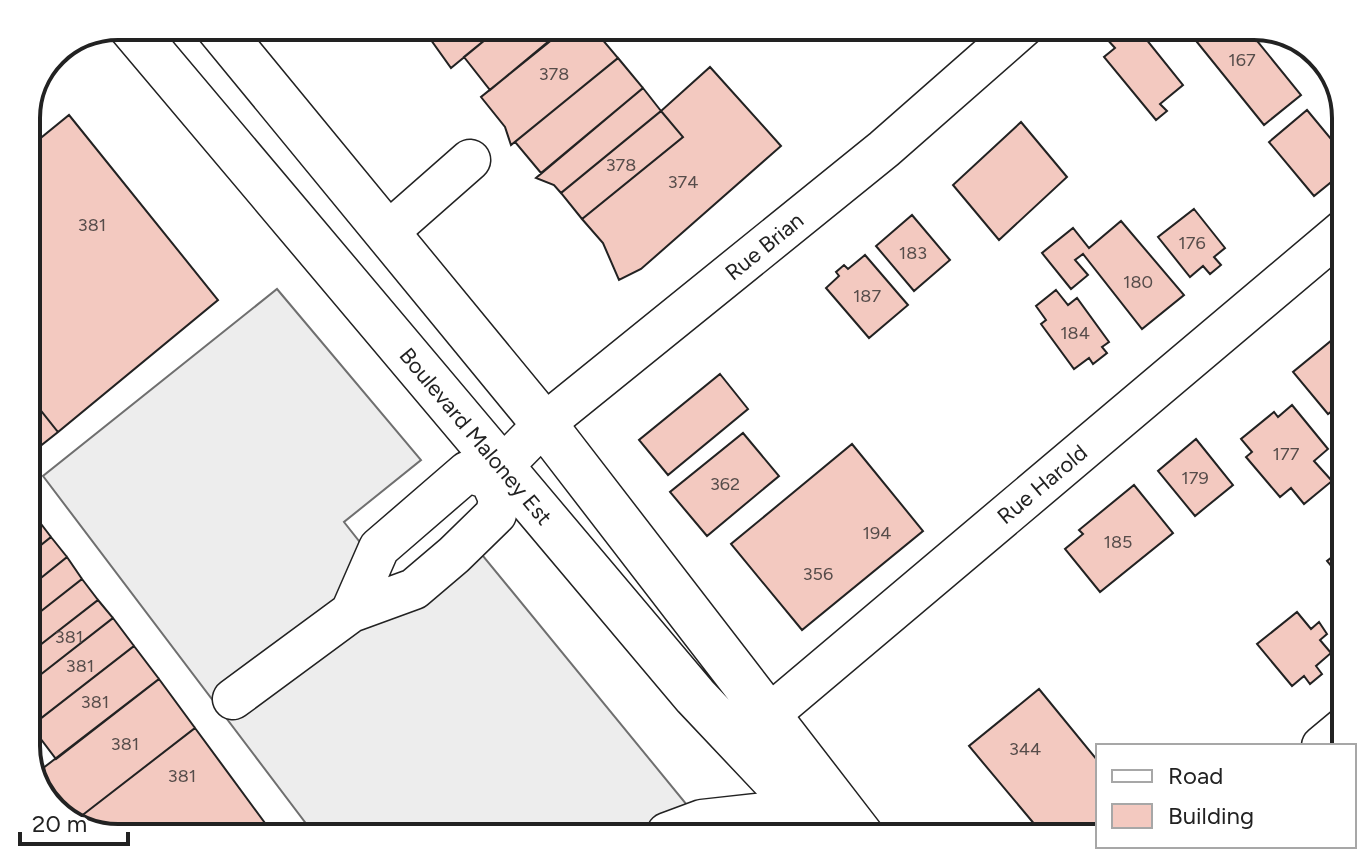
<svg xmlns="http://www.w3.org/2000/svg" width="1372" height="864" font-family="Figtree,sans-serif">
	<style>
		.parking { fill: #ededed; stroke: #6f6f6f; stroke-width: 2 }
		.building { fill: #f3c9c0; stroke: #222; stroke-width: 2 }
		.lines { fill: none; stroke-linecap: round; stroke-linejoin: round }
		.minor-casing { stroke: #222; stroke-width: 43 }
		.major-casing { stroke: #222; stroke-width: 47 }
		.minor { stroke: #fff; stroke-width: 40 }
		.major { stroke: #fff; stroke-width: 44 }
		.labels { text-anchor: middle; stroke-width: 6; stroke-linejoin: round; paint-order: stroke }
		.number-label { font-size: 18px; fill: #564c4a }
		.street-label { font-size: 22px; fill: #222; stroke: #fff }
		.rim { fill: none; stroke: #222; stroke-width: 4 }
	</style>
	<rect width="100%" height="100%" fill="#fff"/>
	<path class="parking" d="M 277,289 L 421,460 L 344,522 L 408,603 L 479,551 L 714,838 L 317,838 L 43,476 Z"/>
	<path class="building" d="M 421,26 L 502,26 L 451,68 Z
		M 502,26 L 567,26 L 490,90 L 464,57 Z
		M 569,26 L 591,26 L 618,58 L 511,145 L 505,127 L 481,97 Z
		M 1121,26 L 1128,26 L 1134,33 L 1138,29 L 1183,85 L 1160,104 L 1167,111 L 1156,120 L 1104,57 L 1115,48 L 1106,38 Z
		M 1184,26 L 1245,26 L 1301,95 L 1264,125 Z
		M 618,58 L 643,88 L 541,173 L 515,142 Z
		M 710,67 L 781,146 L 641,269 L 619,280 L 603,243 L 582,219 L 683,137 L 661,111 Z
		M 643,88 L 661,111 L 561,193 L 554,185 L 536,178 Z
		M 1307,110 L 1346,157 L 1346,170 L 1314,196 L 1269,142 Z
		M 661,111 L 683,137 L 582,219 L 561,193 Z
		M 69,115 L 218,300 L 58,432 L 30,397 L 26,400 L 26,150 Z
		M 1021,122 L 1067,177 L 999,240 L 953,185 Z
		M 1194,209 L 1225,248 L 1214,257 L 1221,265 L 1210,274 L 1203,266 L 1190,277 L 1158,237 Z
		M 912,215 L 950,260 L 914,291 L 876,246 Z
		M 1121,221 L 1184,295 L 1142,329 L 1083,254 L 1075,260 L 1088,275 L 1071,289 L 1042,253 L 1073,228 L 1089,248 Z
		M 865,255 L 908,305 L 869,338 L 826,288 L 839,276 L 836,272 L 844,265 L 848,269 Z
		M 1056,290 L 1068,305 L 1077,298 L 1109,342 L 1102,347 L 1107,353 L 1093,364 L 1089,358 L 1074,369 L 1041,324 L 1046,320 L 1036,306 Z
		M 1332,340 L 1346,356 L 1346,400 L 1328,414 L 1293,372 Z
		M 720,374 L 748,409 L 668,475 L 639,440 Z
		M 30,397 L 58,432 L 29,455 L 26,400 Z
		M 1292,405 L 1328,449 L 1314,461 L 1332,481 L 1304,504 L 1291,488 L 1280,497 L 1246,457 L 1252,452 L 1241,439 L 1274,412 L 1278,417 Z
		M 743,433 L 779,476 L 707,536 L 670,492 Z
		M 1196,439 L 1233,485 L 1195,516 L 1158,471 Z
		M 852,444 L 923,531 L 802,630 L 731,544 Z
		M 1134,485 L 1173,533 L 1100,592 L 1065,549 L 1083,534 L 1079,530 Z
		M 26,505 L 35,516 L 26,523 Z
		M 35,516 L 51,537 L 26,557 L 26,523 Z
		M 51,537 L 67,557 L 26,590 L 26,557 Z
		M 1346,546 L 1346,584 L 1327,561 Z
		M 67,557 L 82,579 L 26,623 L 26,590 Z
		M 82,579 L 98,600 L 26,656 L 26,623 Z
		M 98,600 L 113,618 L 26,686 L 26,656 Z
		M 1297,612 L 1311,629 L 1319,622 L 1327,634 L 1320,640 L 1331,653 L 1316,666 L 1322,674 L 1310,684 L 1304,676 L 1292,686 L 1257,644 Z
		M 113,618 L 134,646 L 31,726 L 26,720 L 26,686 Z
		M 134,646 L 159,679 L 56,759 L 31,726 Z
		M 159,679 L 195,728 L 71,824 L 67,823 L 38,772 Z
		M 1039,689 L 1098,761 L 1098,838 L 1046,838 L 969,746 Z
		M 195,728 L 276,838 L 118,838 L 71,824 Z"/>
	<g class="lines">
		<g class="minor-casing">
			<path id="minor" d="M 387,233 L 470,160
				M 490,479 L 544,424 L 884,149 L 1024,26
				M 233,699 L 351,612 L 414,589 L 454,555 L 496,514 L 499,499 L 490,479 L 467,472 L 379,548 L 351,612
				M 744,736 L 1346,228
				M 1322,746 L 1346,726
				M 667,833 L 702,820 L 802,809"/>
		</g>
		<g class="major-casing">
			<path id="major" d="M 130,26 L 695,696 L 829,838
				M 217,26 L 544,424 L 863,838"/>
		</g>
		<use href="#minor" class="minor"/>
		<use href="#major" class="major"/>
	</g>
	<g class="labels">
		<g class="number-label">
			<text x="1242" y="66">167</text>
			<text x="554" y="80">378</text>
			<text x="621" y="171">378</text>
			<text x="683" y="188">374</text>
			<text x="92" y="231">381</text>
			<text x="1192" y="249">176</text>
			<text x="913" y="259">183</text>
			<text x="1138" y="288">180</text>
			<text x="867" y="302">187</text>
			<text x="1075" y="339">184</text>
			<text x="1286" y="460">177</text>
			<text x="1195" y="484">179</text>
			<text x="725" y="490">362</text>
			<text x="877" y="539">194</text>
			<text x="1118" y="548">185</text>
			<text x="818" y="580">356</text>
			<text x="69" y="643">381</text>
			<text x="80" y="672">381</text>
			<text x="95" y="708">381</text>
			<text x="125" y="750">381</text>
			<text x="1025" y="755">344</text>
			<text x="182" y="782">381</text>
		</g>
		<g class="street-label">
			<text transform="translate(764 246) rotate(-39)" y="8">Rue Brian</text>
			<text transform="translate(476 436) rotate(50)" y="8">Boulevard Maloney Est</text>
			<text transform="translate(1042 484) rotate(-40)" y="8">Rue Harold</text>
		</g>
	</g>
	<path d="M0 0H1372V864H0ZM118 40H1254A78 78 0 0 1 1332 118V746A78 78 0 0 1 1254 824H118A78 78 0 0 1 40 746V118A78 78 0 0 1 118 40Z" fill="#fff" fill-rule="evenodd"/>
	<path class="rim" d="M118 40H1254A78 78 0 0 1 1332 118V746A78 78 0 0 1 1254 824H118A78 78 0 0 1 40 746V118A78 78 0 0 1 118 40Z"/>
	<rect x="1096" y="744" width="260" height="104" fill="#ffffff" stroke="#a7a7a7" stroke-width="2"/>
	<rect x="1112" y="770" width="40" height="12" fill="#ffffff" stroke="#a7a7a7" stroke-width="2"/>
	<text x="1168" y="784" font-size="24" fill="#222222">Road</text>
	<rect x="1112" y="804" width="40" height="24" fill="#f3c9c0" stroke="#a7a7a7" stroke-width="2"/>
	<text x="1168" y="824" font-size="24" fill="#222222">Building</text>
	<path d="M20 832v12h108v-12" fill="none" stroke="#222222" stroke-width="4"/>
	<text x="32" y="832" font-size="24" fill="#222222" stroke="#ffffff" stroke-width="6" paint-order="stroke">20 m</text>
</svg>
